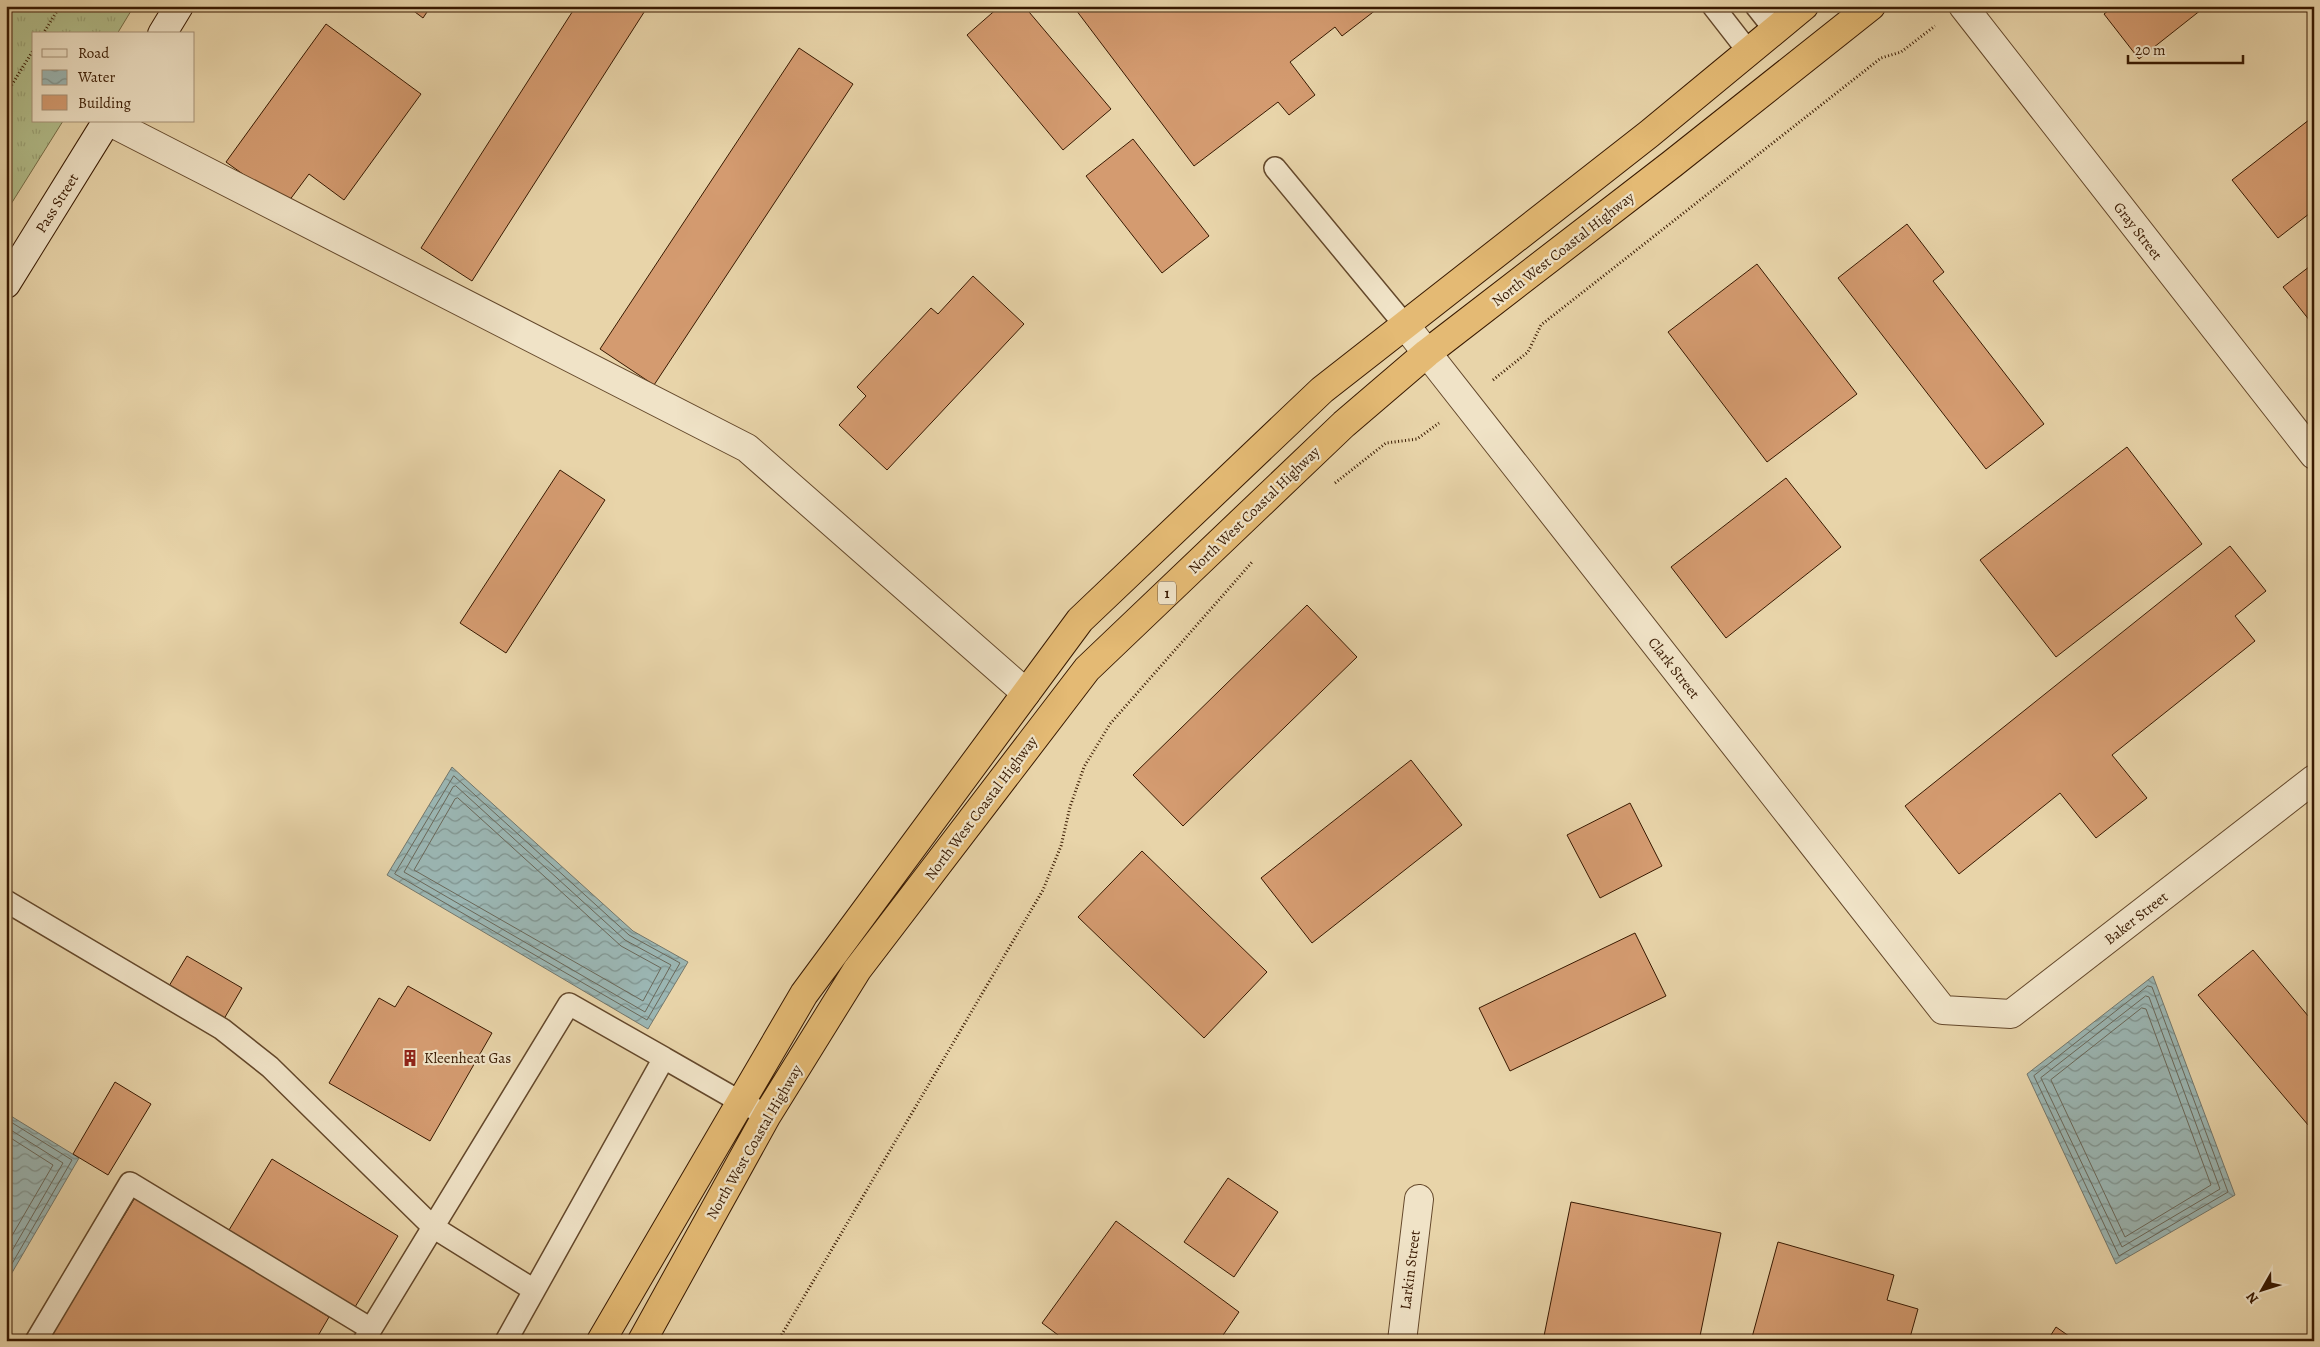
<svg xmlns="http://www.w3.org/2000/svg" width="2320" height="1347" font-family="Alegreya,serif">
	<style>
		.grass { fill: url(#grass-tufts); stroke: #756c46 }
		.water { fill: url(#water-waves); stroke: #73776c }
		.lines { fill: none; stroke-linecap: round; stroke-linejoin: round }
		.shore { stroke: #6a685a; stroke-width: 1 }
		.building { fill: #d49b70; stroke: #381901 }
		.lane-casing { stroke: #64482b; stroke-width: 24 }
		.street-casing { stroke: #64482b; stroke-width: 30 }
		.secondary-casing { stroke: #381901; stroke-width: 30 }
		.highway-casing { stroke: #381901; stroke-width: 30 }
		.path { stroke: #381901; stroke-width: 3; stroke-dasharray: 1 2.5; stroke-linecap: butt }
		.lane { stroke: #f0e3c7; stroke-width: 21 }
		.street { stroke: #f0e3c7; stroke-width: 28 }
		.secondary { stroke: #f0e3c7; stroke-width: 28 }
		.highway { stroke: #e4ba74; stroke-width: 28 }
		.labels { text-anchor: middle; stroke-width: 4.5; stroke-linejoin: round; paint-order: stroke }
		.shield { fill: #f0e3c7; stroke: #6f563c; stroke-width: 1 }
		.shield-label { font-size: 14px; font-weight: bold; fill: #381901 }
		.street-label { font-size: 15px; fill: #381901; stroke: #f0e3c7 }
		.poi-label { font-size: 15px; fill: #381901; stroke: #f0e3c7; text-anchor: start }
	</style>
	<defs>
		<pattern id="grass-tufts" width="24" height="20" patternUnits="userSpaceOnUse" patternTransform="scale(1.25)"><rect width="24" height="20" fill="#b2be8b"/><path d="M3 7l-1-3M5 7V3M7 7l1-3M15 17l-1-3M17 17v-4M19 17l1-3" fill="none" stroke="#9aa376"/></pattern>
		<pattern id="water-waves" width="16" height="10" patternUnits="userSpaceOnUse" patternTransform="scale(1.25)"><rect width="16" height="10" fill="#9bb6b3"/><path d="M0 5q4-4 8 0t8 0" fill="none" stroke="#7f938f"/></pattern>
	</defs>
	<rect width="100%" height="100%" fill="#e8d4a9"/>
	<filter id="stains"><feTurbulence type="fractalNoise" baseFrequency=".004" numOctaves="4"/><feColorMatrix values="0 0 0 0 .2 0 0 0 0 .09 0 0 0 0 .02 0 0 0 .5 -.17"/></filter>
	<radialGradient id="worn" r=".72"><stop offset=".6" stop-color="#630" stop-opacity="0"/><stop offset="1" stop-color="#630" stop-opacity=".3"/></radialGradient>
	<path class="grass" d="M 6,6 L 134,6 L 117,34 L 34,34 L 34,121 L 63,121 L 6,212 Z"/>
	<path class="water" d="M 452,767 L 633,931 L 688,962 L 648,1029 L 387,875 Z
		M 2153,976 L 2235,1195 L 2116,1264 L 2027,1074 Z
		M 6,1113 L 79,1158 L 6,1283 Z"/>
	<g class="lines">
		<path class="shore" d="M 454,776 L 629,935 L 680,963 L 647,1020 L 395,874 Z
			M 456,786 L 625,940 L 671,965 L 645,1012 L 404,872 L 453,787 Z
			M 458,798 L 621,946 L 661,968 L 643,1001 L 414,870 L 455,799 Z
			M 2148,986 L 2152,987 L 2228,1192 L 2119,1256 L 2034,1076 Z
			M 2146,996 L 2149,997 L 2220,1189 L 2122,1247 L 2041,1078 Z
			M 2142,1008 L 2146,1009 L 2211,1185 L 2125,1237 L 2051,1080 Z
			M 6,1119 L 72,1160 L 6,1274
			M 6,1127 L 63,1163 L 6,1261
			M 6,1135 L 53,1165 L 6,1246"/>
	</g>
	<path class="building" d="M 407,6 L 431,6 L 423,18 Z
		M 576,6 L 648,6 L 472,281 L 421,248 Z
		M 1000,6 L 1024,6 L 1111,109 L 1063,150 L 967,35 Z
		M 1073,6 L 1381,6 L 1342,36 L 1335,27 L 1290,62 L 1315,95 L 1289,115 L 1278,102 L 1194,166 Z
		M 2114,6 L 2206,6 L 2139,59 L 2104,14 Z
		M 326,24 L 421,94 L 344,200 L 309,174 L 286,205 L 226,162 Z
		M 799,48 L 853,84 L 654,385 L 600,349 Z
		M 2314,116 L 2314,210 L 2278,238 L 2232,180 Z
		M 1133,139 L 1209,236 L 1162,273 L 1086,176 Z
		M 1907,224 L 1944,272 L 1933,281 L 2044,424 L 1986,469 L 1838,278 Z
		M 2314,263 L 2314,326 L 2283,287 Z
		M 1757,264 L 1857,394 L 1767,462 L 1668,332 Z
		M 973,276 L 1024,324 L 887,470 L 839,425 L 866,396 L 857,387 L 931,308 L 938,314 Z
		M 2127,447 L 2202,544 L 2056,657 L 1980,560 Z
		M 560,470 L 605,500 L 506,653 L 460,623 Z
		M 1786,478 L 1841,547 L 1726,638 L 1671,567 Z
		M 2230,546 L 2266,591 L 2235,616 L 2255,641 L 2112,755 L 2147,798 L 2096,838 L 2060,793 L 1959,874 L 1905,806 Z
		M 1307,605 L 1357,657 L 1183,826 L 1133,775 Z
		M 1411,760 L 1462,825 L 1312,943 L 1261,878 Z
		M 1630,803 L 1662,866 L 1600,898 L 1567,835 Z
		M 1142,851 L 1267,972 L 1204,1038 L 1078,917 Z
		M 1635,933 L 1666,996 L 1510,1071 L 1479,1008 Z
		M 2253,950 L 2314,1023 L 2314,1132 L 2198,995 Z
		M 187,956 L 242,988 L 221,1024 L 166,991 Z
		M 408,986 L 492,1033 L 430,1141 L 329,1083 L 379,998 L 395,1007 Z
		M 115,1082 L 151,1104 L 108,1175 L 73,1154 Z
		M 272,1159 L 398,1236 L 352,1312 L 226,1235 Z
		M 1228,1178 L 1278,1212 L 1234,1277 L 1184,1242 Z
		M 136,1196 L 329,1317 L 315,1341 L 48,1341 Z
		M 1571,1202 L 1721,1233 L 1699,1341 L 1543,1341 Z
		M 1116,1221 L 1239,1312 L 1219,1341 L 1066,1341 L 1042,1323 Z
		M 1778,1242 L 1894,1275 L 1887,1300 L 1918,1309 L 1909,1341 L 1751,1341 Z
		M 2056,1327 L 2076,1341 L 2047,1341 Z"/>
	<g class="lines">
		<g class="lane-casing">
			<path id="lane" d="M 1713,6 L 1748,51
				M 1756,6 L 1775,30
				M 1275,168 L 1405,325
				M 6,901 L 222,1029 L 270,1067 L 433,1227 L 534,1290
				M 371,1329 L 569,1004 L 664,1058
				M 36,1341 L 130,1183 L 371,1329 L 364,1341
				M 506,1341 L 664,1058 L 739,1101 L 767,1115"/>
		</g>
		<g class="street-casing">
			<path id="street" d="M 1963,6 L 2314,455
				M 108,121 L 747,448 L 1026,693
				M 1405,325 L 1943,1010 L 2011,1014 L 2314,779
				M 1402,1341 L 1419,1199"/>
		</g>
		<g class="secondary-casing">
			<path id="secondary" d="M 162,34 L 179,6
				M 6,284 L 107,121"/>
		</g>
		<g class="highway-casing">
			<path id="highway" d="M 601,1341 L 804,994 L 1080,620 L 1322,390 L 1649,134 L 1804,6
				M 642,1341 L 767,1115 L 857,970 L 1087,669 L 1344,424 L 1427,353 L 1672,164 L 1871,6"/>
		</g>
		<path class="path" d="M 43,34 L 60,6
			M 6,94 L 34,49
			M 1493,380 L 1528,352 L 1541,325 L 1881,58 L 1901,52 L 1935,26
			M 1335,483 L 1386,443 L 1417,439 L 1439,423
			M 778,1341 L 1043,890 L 1061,846 L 1070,807 L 1084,767 L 1110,724 L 1253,561"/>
		<use href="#lane" class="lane"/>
		<use href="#street" class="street"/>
		<use href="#secondary" class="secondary"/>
		<use href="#highway" class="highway"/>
	</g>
	<defs>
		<g id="building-bare" transform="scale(1.35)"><path d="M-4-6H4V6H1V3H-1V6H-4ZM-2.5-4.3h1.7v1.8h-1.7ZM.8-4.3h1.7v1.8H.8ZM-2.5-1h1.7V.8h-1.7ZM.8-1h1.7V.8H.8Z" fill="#8f2418" stroke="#f0e3c7" stroke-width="2.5" paint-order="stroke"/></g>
	</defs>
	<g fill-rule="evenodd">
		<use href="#building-bare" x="410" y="1058"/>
	</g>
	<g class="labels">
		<rect class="shield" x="1158" y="581.5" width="18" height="23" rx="4"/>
		<g class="shield-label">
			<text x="1167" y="598">1</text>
		</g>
		<g class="street-label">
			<text transform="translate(57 203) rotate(-58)" y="5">Pass Street</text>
			<text transform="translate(2138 231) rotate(52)" y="5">Gray Street</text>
			<text transform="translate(1563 249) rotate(-38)" y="5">North West Coastal Highway</text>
			<text transform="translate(1254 510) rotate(-44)" y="5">North West Coastal Highway</text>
			<text transform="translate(1674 668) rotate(52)" y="5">Clark Street</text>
			<text transform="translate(981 808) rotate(-53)" y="5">North West Coastal Highway</text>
			<text transform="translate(2136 918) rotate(-38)" y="5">Baker Street</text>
			<text transform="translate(754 1142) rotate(-60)" y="5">North West Coastal Highway</text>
			<text transform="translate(1410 1270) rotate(-83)" y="5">Larkin Street</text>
		</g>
		<g class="poi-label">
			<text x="424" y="1063">Kleenheat Gas</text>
		</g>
	</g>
	<rect width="2320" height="1347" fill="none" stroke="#e8d4a9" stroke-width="25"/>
	<rect x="8" y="8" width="2305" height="1332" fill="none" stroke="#381901" stroke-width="2.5"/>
	<rect x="12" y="12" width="2295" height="1322" fill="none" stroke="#381901"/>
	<rect x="32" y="32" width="162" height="90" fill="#f0e3c7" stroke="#a69278"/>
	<rect x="42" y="49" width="25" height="8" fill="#f0e3c7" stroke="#a69278"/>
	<text x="78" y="58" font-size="15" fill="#381901">Road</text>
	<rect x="42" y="70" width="25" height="15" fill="url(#water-waves)" stroke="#a69278"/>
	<text x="78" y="82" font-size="15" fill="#381901">Water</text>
	<rect x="42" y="95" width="25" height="15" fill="#d49b70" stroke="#a69278"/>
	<text x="78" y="108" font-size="15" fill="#381901">Building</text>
	<g transform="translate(2262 1290) rotate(231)" stroke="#f0e3c7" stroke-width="4" paint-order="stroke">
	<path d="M0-4L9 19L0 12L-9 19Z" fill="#381901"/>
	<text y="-8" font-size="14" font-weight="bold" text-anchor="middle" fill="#381901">N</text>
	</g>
	<path d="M2128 55v8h115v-8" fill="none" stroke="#381901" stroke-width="2.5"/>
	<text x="2135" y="55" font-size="15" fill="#381901" stroke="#f0e3c7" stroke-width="4" paint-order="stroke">20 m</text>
	<rect width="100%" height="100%" filter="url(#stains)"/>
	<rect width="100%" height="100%" fill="url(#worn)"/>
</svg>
